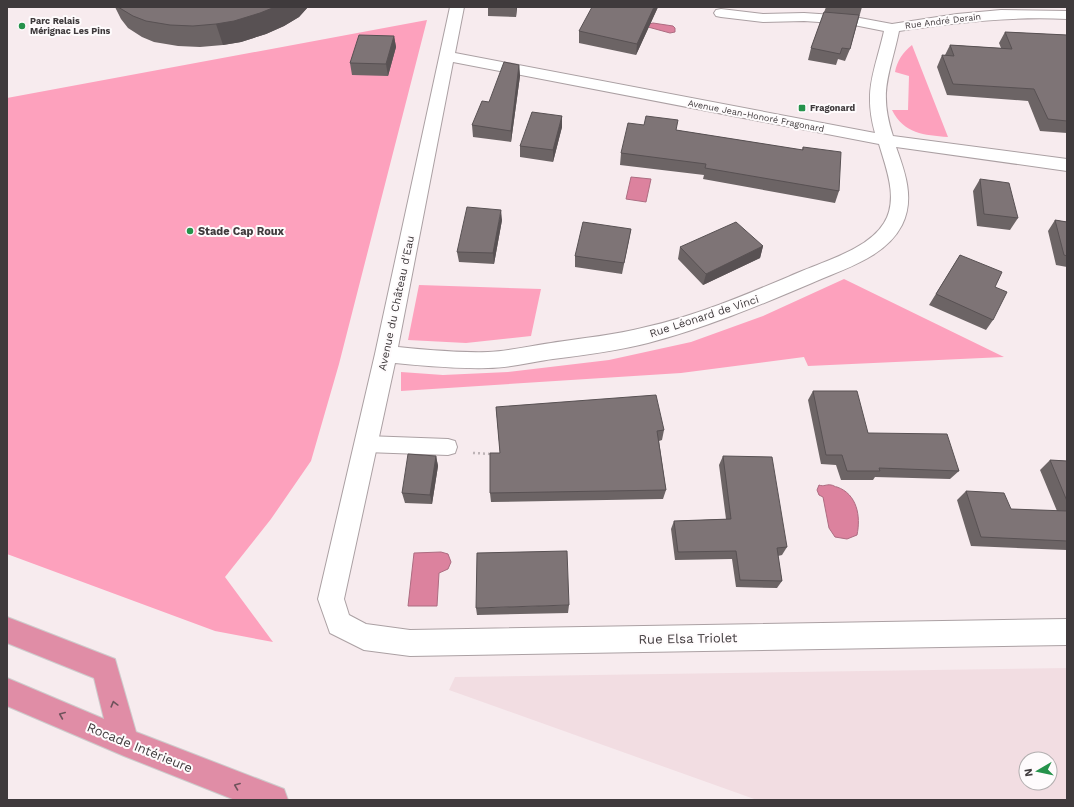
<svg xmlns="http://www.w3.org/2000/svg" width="1074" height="807" font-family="'Work Sans',sans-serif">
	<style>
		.built { fill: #f2dde2; fill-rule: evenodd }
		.green { fill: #fda1bd }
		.water { fill: #dc829e; stroke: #ad6c81 }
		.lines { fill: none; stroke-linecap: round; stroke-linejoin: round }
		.lane-casing { stroke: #aba0a3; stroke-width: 2 }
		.street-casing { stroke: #aba0a3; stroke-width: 2 }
		.highway-casing { stroke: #cdcccc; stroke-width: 2 }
		.path { stroke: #bdb3b6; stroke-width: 2.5; stroke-dasharray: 2 3; stroke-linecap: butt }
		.lane { fill: #fff; fill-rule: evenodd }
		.street { fill: #fff; fill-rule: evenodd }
		.highway { fill: #e08da6; fill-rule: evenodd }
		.wall { fill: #6c6465 }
		.shaded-wall { fill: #585153 }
		.building { fill: #7e7476; stroke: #585153 }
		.oneway { stroke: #6f535c }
		.poi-dot { fill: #25924b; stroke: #fefbfc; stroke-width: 1.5 }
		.labels { text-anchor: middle; stroke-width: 4; stroke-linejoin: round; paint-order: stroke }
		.far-poi-label { font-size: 9px; font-weight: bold; fill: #3f3a3c; stroke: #fefbfc; text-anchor: start }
		.far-street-label { font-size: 9px; fill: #3f3a3c; stroke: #fefbfc }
		.poi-label { font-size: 11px; font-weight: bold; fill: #3f3a3c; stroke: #fefbfc; text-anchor: start }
		.street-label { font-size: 11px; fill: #3f3a3c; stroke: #fefbfc }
		.near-street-label { font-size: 13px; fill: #3f3a3c; stroke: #fefbfc }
	</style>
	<rect width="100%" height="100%" fill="#f7ebee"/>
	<path class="built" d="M 1067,668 L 1067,800 L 757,800 L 449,690 L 455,677 ZM 1026,759 L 1050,759 L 1050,783 L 1026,783 Z"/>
	<path class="green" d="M 427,20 L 339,364 L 311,461 L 271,519 L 225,577 L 273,642 L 215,631 L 7,554 L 7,98 Z
		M 912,45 L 948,137 C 924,135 904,134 892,110 L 908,110 L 909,76 L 895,72 C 897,61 903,52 912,45 Z
		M 844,279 L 1004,357 L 808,366 L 804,357 L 681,373 L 401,391 L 401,372 L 443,375 L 508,372 L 609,360 L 691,342 L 763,316 Z
		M 419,285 L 541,289 L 531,336 L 466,343 L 408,340 Z"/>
	<path class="water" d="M 653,23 L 673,26 L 675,28 L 675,32 L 670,33 L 648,27 L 649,24 Z
		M 631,177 L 651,179 L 646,202 L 626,199 Z
		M 819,485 C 824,487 826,484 831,485 C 833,485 835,487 837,487 C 857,494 861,516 857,535 L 847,539 L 835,537 L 829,528 L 823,497 L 819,495 L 817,490 Z
		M 441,552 L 448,554 L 451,562 L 448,569 L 439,573 L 437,606 L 408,606 L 414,553 Z"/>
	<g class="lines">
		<g class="lane-casing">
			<path id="lane" d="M 366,436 L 448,439 L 455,441 L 457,447 L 455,453 L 448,455 L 366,452 L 359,450 L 357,444 L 359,438 Z"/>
		</g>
		<g class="street-casing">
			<path id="street" d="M 450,7 L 464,7 L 455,53 L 875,133 C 863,90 875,71 884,31 L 849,24 L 804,21 L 763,22 L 721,17 L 716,16 L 714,13 L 716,10 L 721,9 L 763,14 L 804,13 L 849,16 L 892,24 L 957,14 L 1001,10 L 1067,11 L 1067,19 C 1010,16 955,23 899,31 C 890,75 878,90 893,136 L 1067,159 L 1067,171 L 896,147 C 905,172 915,199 902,225 C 885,258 843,269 812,283 C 758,306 705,328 648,343 C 617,351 585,355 553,359 C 531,362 510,368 488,368 C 457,369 426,366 395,363 L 344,599 L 349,615 L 366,624 L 410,630 L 1067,619 L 1067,645 L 410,656 L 364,650 L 330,633 L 318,599 L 375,354 ZM 453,62 L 879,144 C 886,168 899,199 884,223 C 869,248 828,260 802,271 C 752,292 700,315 646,327 C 615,335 583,338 551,343 C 530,346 509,351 488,352 C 458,353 428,350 398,347 Z"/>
		</g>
		<g class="highway-casing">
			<path id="highway" d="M 7,617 L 115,659 L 136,732 L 284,789 L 288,800 L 235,800 L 124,756 L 7,706 L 7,678 L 104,719 L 94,678 L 7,643 Z"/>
		</g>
		<path class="path" d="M 473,453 L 492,454"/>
		<use href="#lane" class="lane"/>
		<use href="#street" class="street"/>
		<use href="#highway" class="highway"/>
	</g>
	<path class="wall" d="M 115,7 L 308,7 L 299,17 L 284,26 L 266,34 L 241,42 L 223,45 L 200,47 L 178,46 L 154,42 L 142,37 L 128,28 L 121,19 Z
		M 488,7 L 517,7 L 516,17 L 488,16 Z
		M 658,7 L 636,55 L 579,43 L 579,31 Z
		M 826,7 L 862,7 L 850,49 L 845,61 L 838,59 L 836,65 L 808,60 L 811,48 Z
		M 1005,32 L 1067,35 L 1067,133 L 1040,131 L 1028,101 L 947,95 L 937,67 L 942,55 L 945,55 L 950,45 L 1001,48 L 999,43 Z
		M 394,36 L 396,47 L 388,76 L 352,75 L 350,63 Z
		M 519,65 L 520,76 L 511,142 L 473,137 L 472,125 Z
		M 562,116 L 562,127 L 553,162 L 520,157 L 520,146 Z
		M 676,130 L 802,150 L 803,147 L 839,191 L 835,203 L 703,179 L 704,175 L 620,165 L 621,153 Z
		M 980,179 L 1018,218 L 1010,230 L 977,226 L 973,191 Z
		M 502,220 L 494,264 L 459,262 L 457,252 Z
		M 1055,220 L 1067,222 L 1067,267 L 1056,265 L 1048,231 Z
		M 631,229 L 629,240 L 622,274 L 575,267 L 575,256 Z
		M 763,246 L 760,258 L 703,285 L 678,259 L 680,247 Z
		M 960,255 L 995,287 L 993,320 L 986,330 L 929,305 Z
		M 813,391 L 868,433 L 959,471 L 950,479 L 875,477 L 873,480 L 841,480 L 836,465 L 821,464 L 808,400 Z
		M 496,407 L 664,430 L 662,440 L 659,441 L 666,490 L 663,499 L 491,502 L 490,493 L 500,453 Z
		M 436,456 L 438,466 L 432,504 L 405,503 L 402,493 Z
		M 723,456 L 787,547 L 782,555 L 778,556 L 782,581 L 777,588 L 736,587 L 732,559 L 675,560 L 671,529 L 674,521 L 726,519 L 719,465 Z
		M 1050,460 L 1067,461 L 1067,550 L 971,546 L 957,500 L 966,491 L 1011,509 L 1057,511 L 1040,470 Z
		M 569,605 L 568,613 L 477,615 L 476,608 Z"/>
	<path class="shaded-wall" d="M 275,7 L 308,7 L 299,17 L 284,26 L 266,34 L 241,42 L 223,45 L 216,24 Z
		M 516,7 L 517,7 L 516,17 Z
		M 654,7 L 658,7 L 636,55 L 637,44 Z
		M 394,36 L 396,47 L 388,76 L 386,64 Z
		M 519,65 L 520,76 L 511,142 L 511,131 Z
		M 562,116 L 562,127 L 553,162 L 553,150 Z
		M 501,210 L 502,220 L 494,264 L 493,253 Z
		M 763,246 L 760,258 L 703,285 L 706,274 Z
		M 436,456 L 438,466 L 432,504 L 430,495 Z"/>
	<path class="building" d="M 118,7 L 275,7 L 260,13 L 234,21 L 216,24 L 193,26 L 170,25 L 146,21 L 133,16 Z
		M 592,7 L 654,7 L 637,44 L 579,31 Z
		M 824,12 L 859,15 L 850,49 L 842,48 L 840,54 L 811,48 Z
		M 1005,32 L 1067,35 L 1067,121 L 1048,119 L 1034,89 L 953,84 L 942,55 L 954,56 L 950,45 L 1012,49 Z
		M 359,35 L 394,36 L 386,64 L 350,63 Z
		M 504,62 L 519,65 L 511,131 L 472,125 L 482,101 L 489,102 Z
		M 532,112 L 562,116 L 553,150 L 520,146 Z
		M 646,116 L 678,120 L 676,130 L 803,150 L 803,147 L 841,152 L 839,191 L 705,168 L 706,164 L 621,153 L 628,123 L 644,125 Z
		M 980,179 L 1009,183 L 1018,218 L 984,214 Z
		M 467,207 L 501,210 L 493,253 L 457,252 Z
		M 1055,220 L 1067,222 L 1067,256 L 1064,255 Z
		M 583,222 L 631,229 L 624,263 L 575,256 Z
		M 736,222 L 763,246 L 706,274 L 680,247 Z
		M 960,255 L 1002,272 L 995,287 L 1007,292 L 993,320 L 936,294 Z
		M 813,391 L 857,391 L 868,433 L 947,434 L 959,471 L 879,468 L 880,471 L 847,471 L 842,455 L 826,455 Z
		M 656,395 L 664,430 L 657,431 L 666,490 L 490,493 L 490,453 L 500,453 L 496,407 Z
		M 408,454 L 436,456 L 430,495 L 402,493 Z
		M 723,456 L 772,457 L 787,547 L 777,548 L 782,581 L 740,580 L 736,551 L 678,552 L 674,521 L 731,519 Z
		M 1050,460 L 1067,461 L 1067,501 Z
		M 966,491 L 1004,493 L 1011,509 L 1067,511 L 1067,541 L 981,537 Z
		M 567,551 L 569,605 L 476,608 L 477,553 Z"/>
	<defs><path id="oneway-chevron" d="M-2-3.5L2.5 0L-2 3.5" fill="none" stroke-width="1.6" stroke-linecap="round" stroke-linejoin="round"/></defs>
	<g class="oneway">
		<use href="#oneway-chevron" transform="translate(114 704) rotate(-105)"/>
		<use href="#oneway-chevron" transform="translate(62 715) rotate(-157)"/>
		<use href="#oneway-chevron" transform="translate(237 786) rotate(-159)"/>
	</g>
	<g class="poi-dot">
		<circle cx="22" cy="26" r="4"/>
		<rect x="798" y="104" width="8" height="8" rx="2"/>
		<circle cx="190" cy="231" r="4"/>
	</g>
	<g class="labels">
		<g class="far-poi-label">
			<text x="30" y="24">Parc Relais<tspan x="30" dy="10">Mérignac Les Pins</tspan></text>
			<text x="810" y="111">Fragonard</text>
		</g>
		<g class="far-street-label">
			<text transform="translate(943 21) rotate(-7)" y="3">Rue André Derain</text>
			<text transform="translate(756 116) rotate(11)" y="3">Avenue Jean-Honoré Fragonard</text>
		</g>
		<g class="poi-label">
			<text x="198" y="235">Stade Cap Roux</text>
		</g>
		<g class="street-label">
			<text transform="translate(396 303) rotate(-78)" y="4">Avenue du Château d'Eau</text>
			<text transform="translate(704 316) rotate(-18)" y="4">Rue Léonard de Vinci</text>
		</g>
		<g class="near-street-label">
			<text transform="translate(688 638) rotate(-1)" y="5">Rue Elsa Triolet</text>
			<text transform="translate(140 747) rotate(22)" y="5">Rocade Intérieure</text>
		</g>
	</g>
	<rect width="1074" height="807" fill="none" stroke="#3f3a3c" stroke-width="16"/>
	<g transform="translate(1038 771) rotate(261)"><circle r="19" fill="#fefbfc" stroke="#b2aeaf"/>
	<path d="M0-3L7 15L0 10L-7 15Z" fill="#25924b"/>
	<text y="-6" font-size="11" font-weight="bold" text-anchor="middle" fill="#3f3a3c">N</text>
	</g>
</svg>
